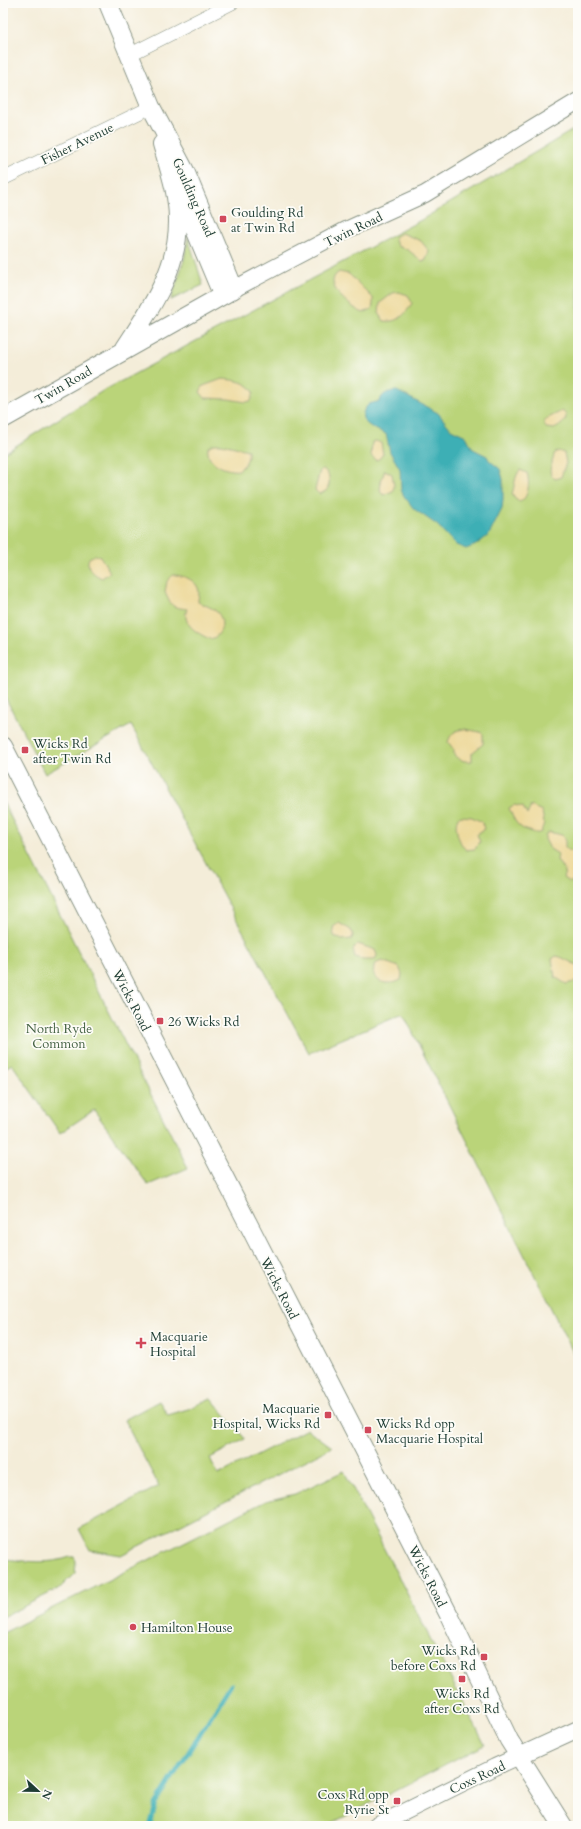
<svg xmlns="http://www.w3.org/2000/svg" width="581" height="1829" font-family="Cardo,serif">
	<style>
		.green { fill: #bad479; stroke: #6c8856 }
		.sand { fill: #eeda9e; stroke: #868c69 }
		.water { fill: #3eafb5; stroke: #2e7674 }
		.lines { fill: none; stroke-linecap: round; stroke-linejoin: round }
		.stream { stroke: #3eafb5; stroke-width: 4.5 }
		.minor-casing { stroke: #8a9586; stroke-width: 14 }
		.tertiary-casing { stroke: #8a9586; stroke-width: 18 }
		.secondary-casing { stroke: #8a9586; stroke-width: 20 }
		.minor { stroke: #fff; stroke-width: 13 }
		.tertiary { stroke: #fff; stroke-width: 16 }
		.secondary { stroke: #fff; stroke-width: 18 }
		.poi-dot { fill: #d1495b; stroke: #fdfcf7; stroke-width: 1.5 }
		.labels { text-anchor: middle; stroke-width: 3.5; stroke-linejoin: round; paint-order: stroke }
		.street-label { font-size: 13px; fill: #1f3d34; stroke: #fdfcf7 }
		.poi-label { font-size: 13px; fill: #1f3d34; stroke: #fdfcf7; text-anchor: start }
		.park-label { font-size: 13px; fill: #466345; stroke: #fdfcf7 }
	</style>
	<rect width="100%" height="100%" fill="#fdfcf7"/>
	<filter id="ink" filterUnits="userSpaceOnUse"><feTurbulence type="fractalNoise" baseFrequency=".025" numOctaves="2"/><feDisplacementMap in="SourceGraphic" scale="8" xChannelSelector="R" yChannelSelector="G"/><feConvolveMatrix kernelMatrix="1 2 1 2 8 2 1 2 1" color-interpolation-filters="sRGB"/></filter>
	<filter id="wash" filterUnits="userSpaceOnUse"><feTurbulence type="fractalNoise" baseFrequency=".012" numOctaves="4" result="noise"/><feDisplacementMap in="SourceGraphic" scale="16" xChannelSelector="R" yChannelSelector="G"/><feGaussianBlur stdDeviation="0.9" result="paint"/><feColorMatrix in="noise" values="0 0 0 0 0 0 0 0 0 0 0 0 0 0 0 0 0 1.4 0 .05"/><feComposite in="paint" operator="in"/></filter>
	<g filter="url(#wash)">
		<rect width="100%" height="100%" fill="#f4edd9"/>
		<path class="green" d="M 578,127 L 578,1362 L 403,1013 L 309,1053 L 131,725 L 45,774 L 3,693 L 3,454 L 101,392 L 421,220 Z
			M 188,237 L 203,285 L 171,300 L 184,260 Z
			M 3,802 L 188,1168 L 148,1185 L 94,1110 L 60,1133 L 12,1064 L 3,1069 Z
			M 211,1398 L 245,1439 L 210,1458 L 218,1475 L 307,1429 L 332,1447 L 121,1555 L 90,1550 L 79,1529 L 159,1486 L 124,1420 L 159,1401 L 168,1415 L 188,1409 Z
			M 344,1471 L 485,1745 L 326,1826 L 3,1826 L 3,1633 L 266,1501 L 295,1494 Z
			M 70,1557 L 74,1557 L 76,1561 L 75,1573 L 61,1587 L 54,1591 L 3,1617 L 3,1559 C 26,1561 49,1565 70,1557 Z"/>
		<path class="sand" d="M 402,233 L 421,241 L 429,251 L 426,260 L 422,261 L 408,250 L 397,246 L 394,237 Z
			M 339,272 L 349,274 L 373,298 L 373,304 L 372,309 L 363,313 C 352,308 320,284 339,272 Z
			M 399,292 L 408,295 L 412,303 C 406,314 398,323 384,321 L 379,313 L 380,303 L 393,293 Z
			M 222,379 C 234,380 247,381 254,392 L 251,401 L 246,402 L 228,399 L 205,398 L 200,392 L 203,386 Z
			M 562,411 C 572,417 561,426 554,429 L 546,428 L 544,423 L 546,419 Z
			M 376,441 L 381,443 L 383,454 L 379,459 L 376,460 L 371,456 L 372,442 Z
			M 213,444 L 222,444 L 248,450 C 249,459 246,464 239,470 C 227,472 205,463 208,447 Z
			M 558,451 L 564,453 L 566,463 L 561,477 L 555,479 L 551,475 C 548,467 554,461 554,454 Z
			M 323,469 C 331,474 331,484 326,491 L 319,494 L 315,490 L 320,470 Z
			M 385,470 L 392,474 L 394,486 L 393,491 L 383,495 L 380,491 L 381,481 Z
			M 520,470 L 527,473 C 530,483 529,497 520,502 L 515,499 L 512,494 C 515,486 514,477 520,470 Z
			M 95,555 L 100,556 L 110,572 L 102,578 C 94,575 85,567 89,558 Z
			M 173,575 C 183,575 198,580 199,592 C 199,595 198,598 198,602 C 204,605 212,607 217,612 C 226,621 222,637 210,639 C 198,634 181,624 187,609 C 172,607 171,607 165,592 L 167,581 Z
			M 465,729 L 480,732 L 483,734 L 483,744 L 472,753 L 472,761 C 464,762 459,760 454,755 L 454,750 L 448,742 C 451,733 455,730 465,729 Z
			M 514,805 L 523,807 L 527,815 L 531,806 L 542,811 L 544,823 L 541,832 C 538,834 536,833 532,832 C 518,829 514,821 509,808 Z
			M 462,816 L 472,817 L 482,822 L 484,829 L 477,834 L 480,842 L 475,849 L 466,850 C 459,844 453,825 458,817 Z
			M 549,832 L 562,835 L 565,841 L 565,848 L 569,851 L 573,851 L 578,854 L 578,877 L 575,881 L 569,882 L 563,878 L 565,872 L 557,860 L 558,854 L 550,849 L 545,839 L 545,835 Z
			M 339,923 L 351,930 L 353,935 L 352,939 L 342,940 L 334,936 L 333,927 Z
			M 358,944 L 375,950 L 377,955 L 375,960 L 363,960 L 355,957 L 353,949 Z
			M 556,956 C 564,957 570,963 578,965 L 578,981 L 566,984 L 555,977 L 552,959 Z
			M 382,961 L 399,967 L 402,974 L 401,980 C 388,987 368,982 375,964 Z"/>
		<path class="water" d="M 397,391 L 438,413 L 451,429 L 466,436 L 473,449 L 487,456 L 489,460 L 500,469 L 503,479 L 503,500 L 502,509 L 489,535 L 476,545 L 466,549 L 456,545 L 437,525 L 414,509 L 404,496 L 401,490 L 400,469 L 390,452 L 386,434 C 373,428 352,421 369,404 L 380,401 C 382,393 390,391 397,391 Z"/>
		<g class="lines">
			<path class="stream" d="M 150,1826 L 156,1804 L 231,1684"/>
		</g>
	</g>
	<g filter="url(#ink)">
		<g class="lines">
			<g class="minor-casing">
				<path id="minor" d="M 129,55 L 232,3
					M 3,179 L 151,107"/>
			</g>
			<g class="tertiary-casing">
				<path id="tertiary" d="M 234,289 L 346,230 L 425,194 L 578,101
					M 376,1826 L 495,1767 L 578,1729"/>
			</g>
			<g class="secondary-casing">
				<path id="secondary" d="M 181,196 L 222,294
					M 125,348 C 151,308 179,268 178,219 C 178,194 169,168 162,144
					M 3,419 L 234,289 L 185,171 L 151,107 L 108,3
					M 3,746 L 449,1615 L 509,1740 L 563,1826"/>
			</g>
			<use href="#minor" class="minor"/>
			<use href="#tertiary" class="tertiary"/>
			<use href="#secondary" class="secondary"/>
		</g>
	</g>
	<g class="poi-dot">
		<rect x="219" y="215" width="8" height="8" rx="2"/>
		<rect x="21" y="746" width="8" height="8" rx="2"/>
		<rect x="156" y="1017" width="8" height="8" rx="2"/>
		<path d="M139 1337h4v4h4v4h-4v4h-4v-4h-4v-4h4z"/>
		<rect x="324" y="1411" width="8" height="8" rx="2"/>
		<rect x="364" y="1426" width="8" height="8" rx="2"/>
		<circle cx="133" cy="1627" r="4"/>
		<rect x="480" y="1653" width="8" height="8" rx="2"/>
		<rect x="458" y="1675" width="8" height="8" rx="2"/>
		<rect x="393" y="1797" width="8" height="8" rx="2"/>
	</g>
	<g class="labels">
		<g class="street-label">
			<text transform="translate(77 143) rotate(-26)" y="5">Fisher Avenue</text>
			<text transform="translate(194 197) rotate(66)" y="5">Goulding Road</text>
			<text transform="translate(353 229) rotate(-26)" y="5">Twin Road</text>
			<text transform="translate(63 385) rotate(-30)" y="5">Twin Road</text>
			<text transform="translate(132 1000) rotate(63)" y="5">Wicks Road</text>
			<text transform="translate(280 1288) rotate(63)" y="5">Wicks Road</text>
			<text transform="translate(428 1576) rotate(63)" y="5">Wicks Road</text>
			<text transform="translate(477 1777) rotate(-25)" y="5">Coxs Road</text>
		</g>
		<g class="poi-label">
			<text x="231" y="217">Goulding Rd<tspan x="231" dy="15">at Twin Rd</tspan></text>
			<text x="33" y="748">Wicks Rd<tspan x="33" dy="15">after Twin Rd</tspan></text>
			<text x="168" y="1026">26 Wicks Rd</text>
			<text x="150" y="1341">Macquarie<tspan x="150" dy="15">Hospital</tspan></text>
			<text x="320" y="1413" text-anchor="end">Macquarie<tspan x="320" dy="15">Hospital, Wicks Rd</tspan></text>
			<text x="376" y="1428">Wicks Rd opp<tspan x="376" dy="15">Macquarie Hospital</tspan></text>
			<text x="141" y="1632">Hamilton House</text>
			<text x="476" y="1655" text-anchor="end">Wicks Rd<tspan x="476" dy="15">before Coxs Rd</tspan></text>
			<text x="462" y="1698" text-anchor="middle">Wicks Rd<tspan x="462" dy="15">after Coxs Rd</tspan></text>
			<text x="389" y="1799" text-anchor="end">Coxs Rd opp<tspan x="389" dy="15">Ryrie St</tspan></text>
		</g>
		<g class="park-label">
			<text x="59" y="1033">North Ryde<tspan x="59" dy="15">Common</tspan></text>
		</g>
	</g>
	<rect width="581" height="1829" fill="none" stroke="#fdfcf7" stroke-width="16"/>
	<g transform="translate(38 1791) rotate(112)" stroke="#fdfcf7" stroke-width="3" paint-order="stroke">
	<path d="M0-3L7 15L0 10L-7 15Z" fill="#1f3d34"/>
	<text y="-6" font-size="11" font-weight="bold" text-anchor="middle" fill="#1f3d34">N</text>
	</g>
</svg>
